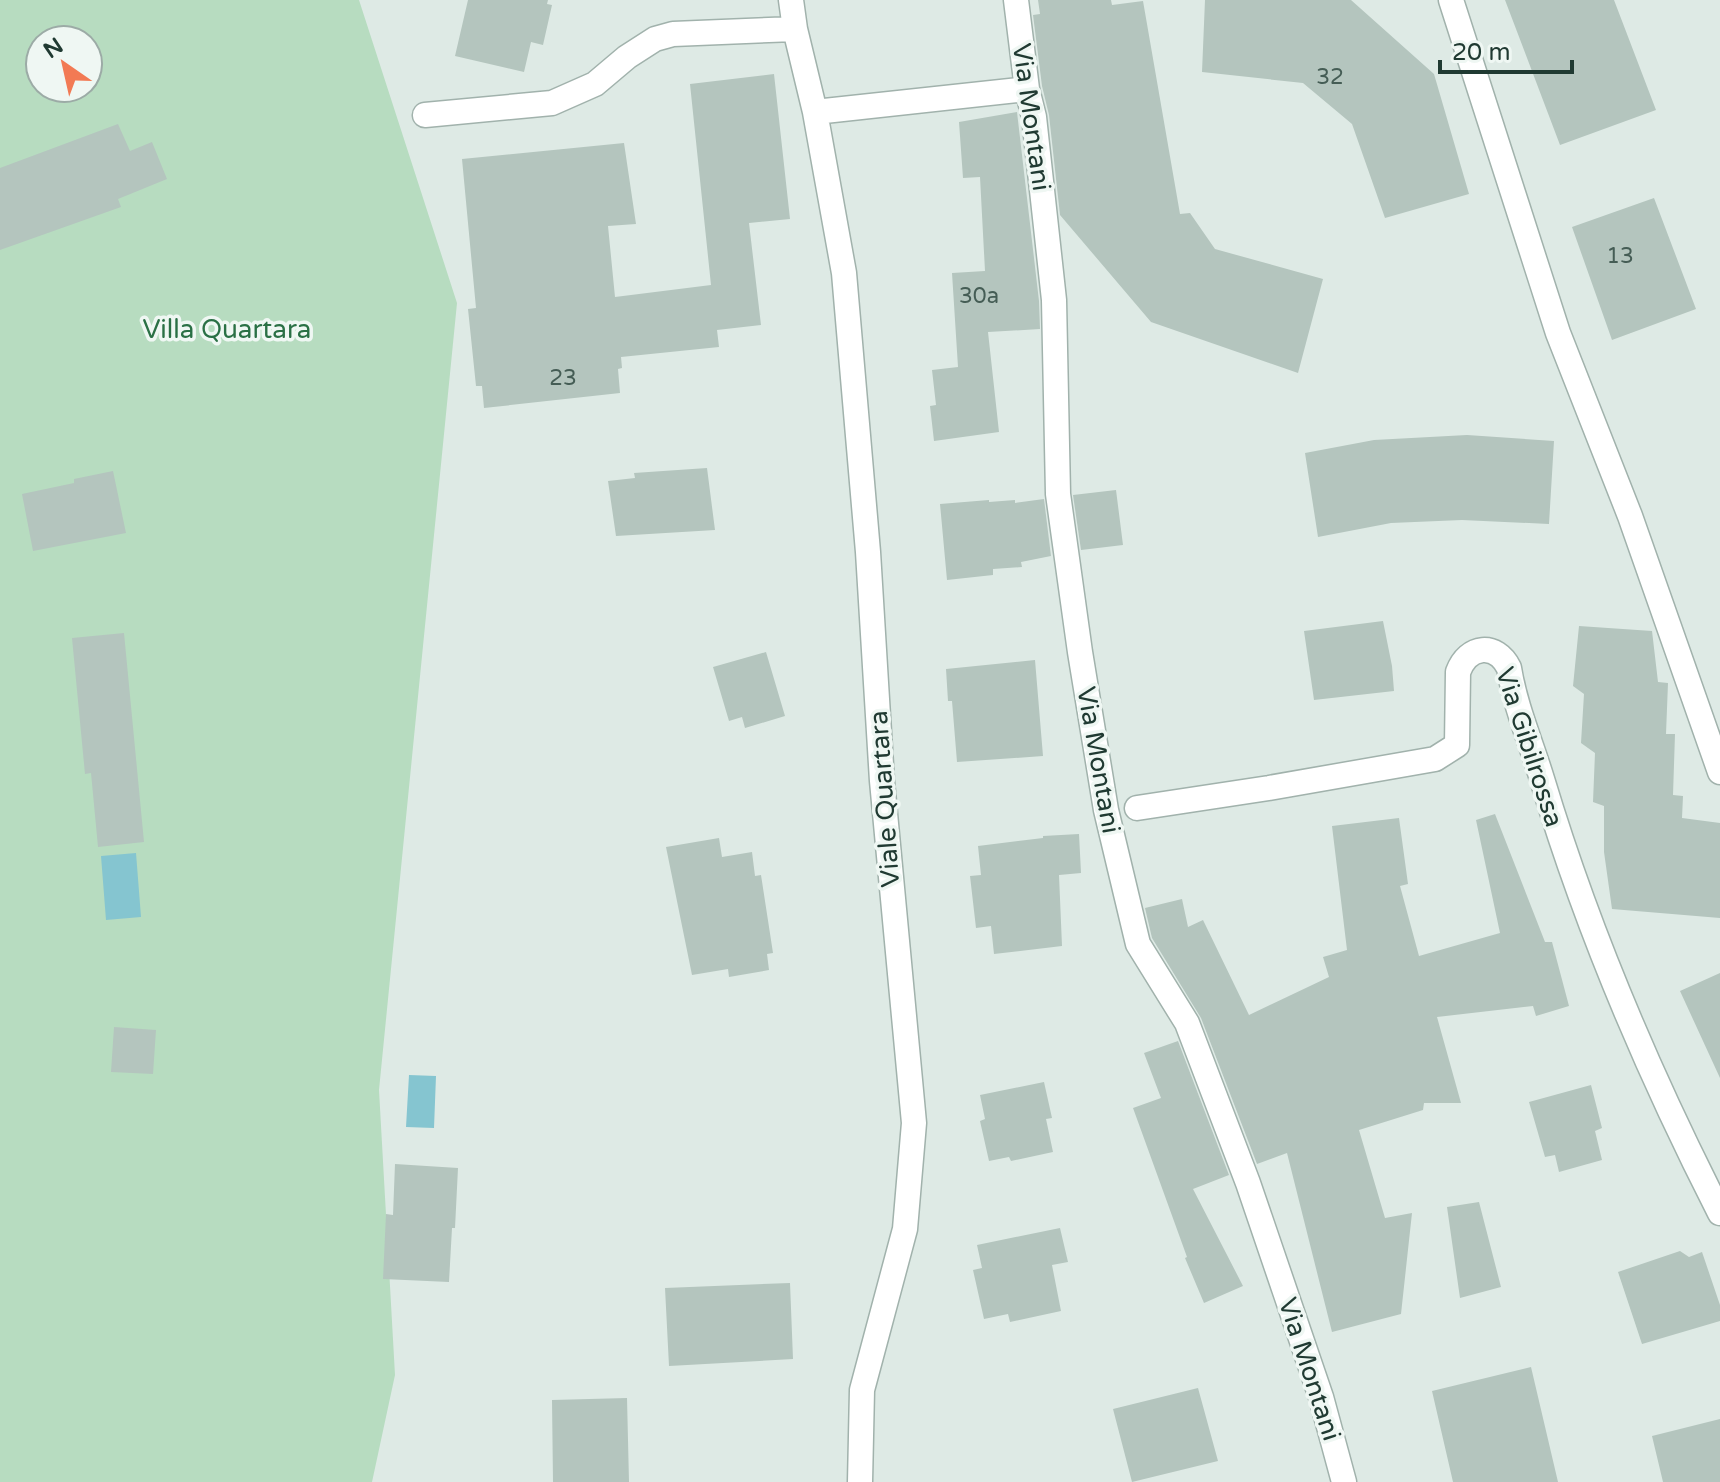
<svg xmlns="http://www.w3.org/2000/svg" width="1720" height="1482" font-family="'Varela Round',sans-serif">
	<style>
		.green { fill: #b7dcc0; fill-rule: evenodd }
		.water { fill: #85c5d0 }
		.building { fill: #b4c5be }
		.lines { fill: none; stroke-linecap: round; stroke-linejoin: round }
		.minor-casing { stroke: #a1b2ac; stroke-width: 27 }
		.minor { stroke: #fff; stroke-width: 24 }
		.labels { text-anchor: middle; stroke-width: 7; stroke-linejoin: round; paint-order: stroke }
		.number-label { font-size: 22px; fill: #455d55 }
		.street-label { font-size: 26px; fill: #203a32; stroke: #eff7f3 }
		.park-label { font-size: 26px; fill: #2a7045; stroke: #eff7f3 }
	</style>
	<rect width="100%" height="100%" fill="#deeae5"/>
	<path class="green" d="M 0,0 L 359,0 L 457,303 L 379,1090 L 395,1375 L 372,1482 L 0,1482 ZM 40,40 L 88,40 L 88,88 L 40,88 Z"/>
	<path class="water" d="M 136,853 L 141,917 L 106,920 L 101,856 Z
		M 409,1075 L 436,1076 L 434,1128 L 406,1127 Z"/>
	<path class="building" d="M 468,0 L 548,0 L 547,4 L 552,5 L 543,45 L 531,42 L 524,72 L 455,56 Z
		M 1038,0 L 1111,0 L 1112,5 L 1143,1 L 1180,214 L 1190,213 L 1215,249 L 1323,279 L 1298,373 L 1151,322 L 1060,215 L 1049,115 L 1042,86 L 1033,15 L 1040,14 Z
		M 1205,0 L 1351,0 L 1434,74 L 1469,194 L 1385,218 L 1352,124 L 1303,83 L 1202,72 Z
		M 1505,0 L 1614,0 L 1656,110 L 1560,145 Z
		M 774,74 L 790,219 L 749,223 L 761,325 L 717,330 L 719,347 L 621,357 L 622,368 L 618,369 L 620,393 L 484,408 L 482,386 L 476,386 L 468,309 L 476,308 L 462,159 L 624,143 L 636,224 L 608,226 L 615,297 L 711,285 L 690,84 Z
		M 1017,112 L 1039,301 L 1040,329 L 988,332 L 999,432 L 934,441 L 930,406 L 936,405 L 932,370 L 958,367 L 952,273 L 985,271 L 980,177 L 963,178 L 959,122 Z
		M 118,124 L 130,151 L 152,142 L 167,179 L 118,199 L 121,207 L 0,250 L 0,168 Z
		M 1654,198 L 1696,309 L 1612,340 L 1572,227 Z
		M 1467,435 L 1554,441 L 1549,524 L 1462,520 L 1391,523 L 1318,537 L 1305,453 L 1374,440 Z
		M 707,468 L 715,530 L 616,536 L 608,481 L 635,478 L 634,473 Z
		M 113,471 L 126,533 L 33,551 L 22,494 L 74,483 L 74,479 Z
		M 1116,490 L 1123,545 L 1081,550 L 1073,495 Z
		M 1044,499 L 1051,556 L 1021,562 L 1022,567 L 993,569 L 993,575 L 947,580 L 940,504 L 989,500 L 989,502 L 1015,500 L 1015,503 Z
		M 1383,621 L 1392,666 L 1394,691 L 1314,700 L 1304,631 Z
		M 1579,626 L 1652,631 L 1658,682 L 1668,683 L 1666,734 L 1675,734 L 1673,795 L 1683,796 L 1682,818 L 1720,823 L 1720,918 L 1612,909 L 1604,852 L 1604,806 L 1593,802 L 1595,753 L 1581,743 L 1584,694 L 1573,686 Z
		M 124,633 L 144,842 L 98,847 L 91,773 L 85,774 L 72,638 Z
		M 766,652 L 785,716 L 745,728 L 742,717 L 729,721 L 713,667 Z
		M 1035,660 L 1043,756 L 957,762 L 952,701 L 948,701 L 946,669 Z
		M 1495,814 L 1545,942 L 1552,942 L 1569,1006 L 1536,1016 L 1533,1006 L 1437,1017 L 1461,1103 L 1424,1103 L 1423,1110 L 1359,1130 L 1385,1218 L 1412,1213 L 1401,1314 L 1332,1332 L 1287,1153 L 1257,1164 L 1201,1018 L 1152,938 L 1145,908 L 1182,899 L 1188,927 L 1203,920 L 1249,1015 L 1329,977 L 1323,957 L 1347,950 L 1332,826 L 1399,818 L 1408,884 L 1400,886 L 1419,956 L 1500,933 L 1476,820 Z
		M 1079,834 L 1081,873 L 1059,875 L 1062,946 L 994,954 L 991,926 L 976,928 L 970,876 L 981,875 L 978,846 L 1043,838 L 1043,836 Z
		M 719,838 L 722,857 L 752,852 L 755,876 L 761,875 L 773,953 L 767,954 L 769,970 L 729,977 L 728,969 L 692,975 L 666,847 Z
		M 1720,973 L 1720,1078 L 1680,991 Z
		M 114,1027 L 156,1030 L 153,1074 L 111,1072 Z
		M 1178,1041 L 1229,1175 L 1193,1189 L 1243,1286 L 1204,1303 L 1185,1258 L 1187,1257 L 1133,1108 L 1161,1098 L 1144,1053 Z
		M 1044,1082 L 1052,1118 L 1046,1119 L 1053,1152 L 1011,1161 L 1009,1157 L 989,1161 L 980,1121 L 985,1119 L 980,1095 Z
		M 1591,1085 L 1602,1128 L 1595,1131 L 1602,1160 L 1559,1172 L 1555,1155 L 1545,1157 L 1529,1102 Z
		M 395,1164 L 458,1168 L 455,1228 L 452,1228 L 449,1282 L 383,1279 L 386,1214 L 393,1215 Z
		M 1479,1202 L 1501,1287 L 1460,1298 L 1447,1207 Z
		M 1060,1228 L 1068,1262 L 1052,1265 L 1061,1311 L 1010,1322 L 1008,1314 L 984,1319 L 973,1270 L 982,1268 L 977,1245 Z
		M 1680,1251 L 1689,1257 L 1702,1252 L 1720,1305 L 1720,1321 L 1642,1344 L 1618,1272 Z
		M 790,1283 L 793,1359 L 669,1366 L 665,1288 Z
		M 1531,1367 L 1558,1482 L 1453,1482 L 1432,1391 Z
		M 1198,1388 L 1218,1461 L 1132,1482 L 1113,1409 Z
		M 627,1398 L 629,1482 L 553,1482 L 552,1400 Z
		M 1720,1419 L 1720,1482 L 1663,1482 L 1652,1436 Z"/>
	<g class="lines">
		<g class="minor-casing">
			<path id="minor" d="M 791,0 L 795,29 L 815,112 L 844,273 L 868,552 L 882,781 L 914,1123 L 905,1229 L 862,1390 L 860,1482
				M 1016,0 L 1027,89 L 1034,117 L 1054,300 L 1058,494 L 1080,652 L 1106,810 L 1138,944 L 1187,1023 L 1248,1183 L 1321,1397 L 1344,1482
				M 1451,0 L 1558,333 L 1630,516 L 1720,772
				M 815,112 L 1027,89
				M 425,115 L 552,103 L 595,84 L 627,57 L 655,39 L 673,34 L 795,29
				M 1137,808 L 1269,788 L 1435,759 L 1457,745 L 1458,672 C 1468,645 1496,642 1509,668 C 1515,706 1531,743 1542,779 C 1587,929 1649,1074 1720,1213"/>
		</g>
		<use href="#minor" class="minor"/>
	</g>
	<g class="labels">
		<g class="number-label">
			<text x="1330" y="84">32</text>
			<text x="1620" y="263">13</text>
			<text x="979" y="303">30a</text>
			<text x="563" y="385">23</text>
		</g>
		<g class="street-label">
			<text transform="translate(1032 117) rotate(82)" y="9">Via Montani</text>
			<text transform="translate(1530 747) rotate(72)" y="9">Via Gibilrossa</text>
			<text transform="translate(1099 760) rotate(80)" y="9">Via Montani</text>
			<text transform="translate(884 799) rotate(-94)" y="9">Viale Quartara</text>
			<text transform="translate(1310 1369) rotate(72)" y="9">Via Montani</text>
		</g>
		<g class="park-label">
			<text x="227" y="338">Villa Quartara</text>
		</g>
	</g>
	<g transform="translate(64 64) rotate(326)"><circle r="38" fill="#eff7f3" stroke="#9caba6" stroke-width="2"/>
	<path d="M0-6L14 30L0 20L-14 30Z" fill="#f27a54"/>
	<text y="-12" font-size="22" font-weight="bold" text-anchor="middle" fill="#203a32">N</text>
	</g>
	<path d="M1440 60v12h132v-12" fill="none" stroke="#203a32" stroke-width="4"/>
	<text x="1452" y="60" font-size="24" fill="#203a32" stroke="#eff7f3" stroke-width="6" paint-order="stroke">20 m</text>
</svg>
